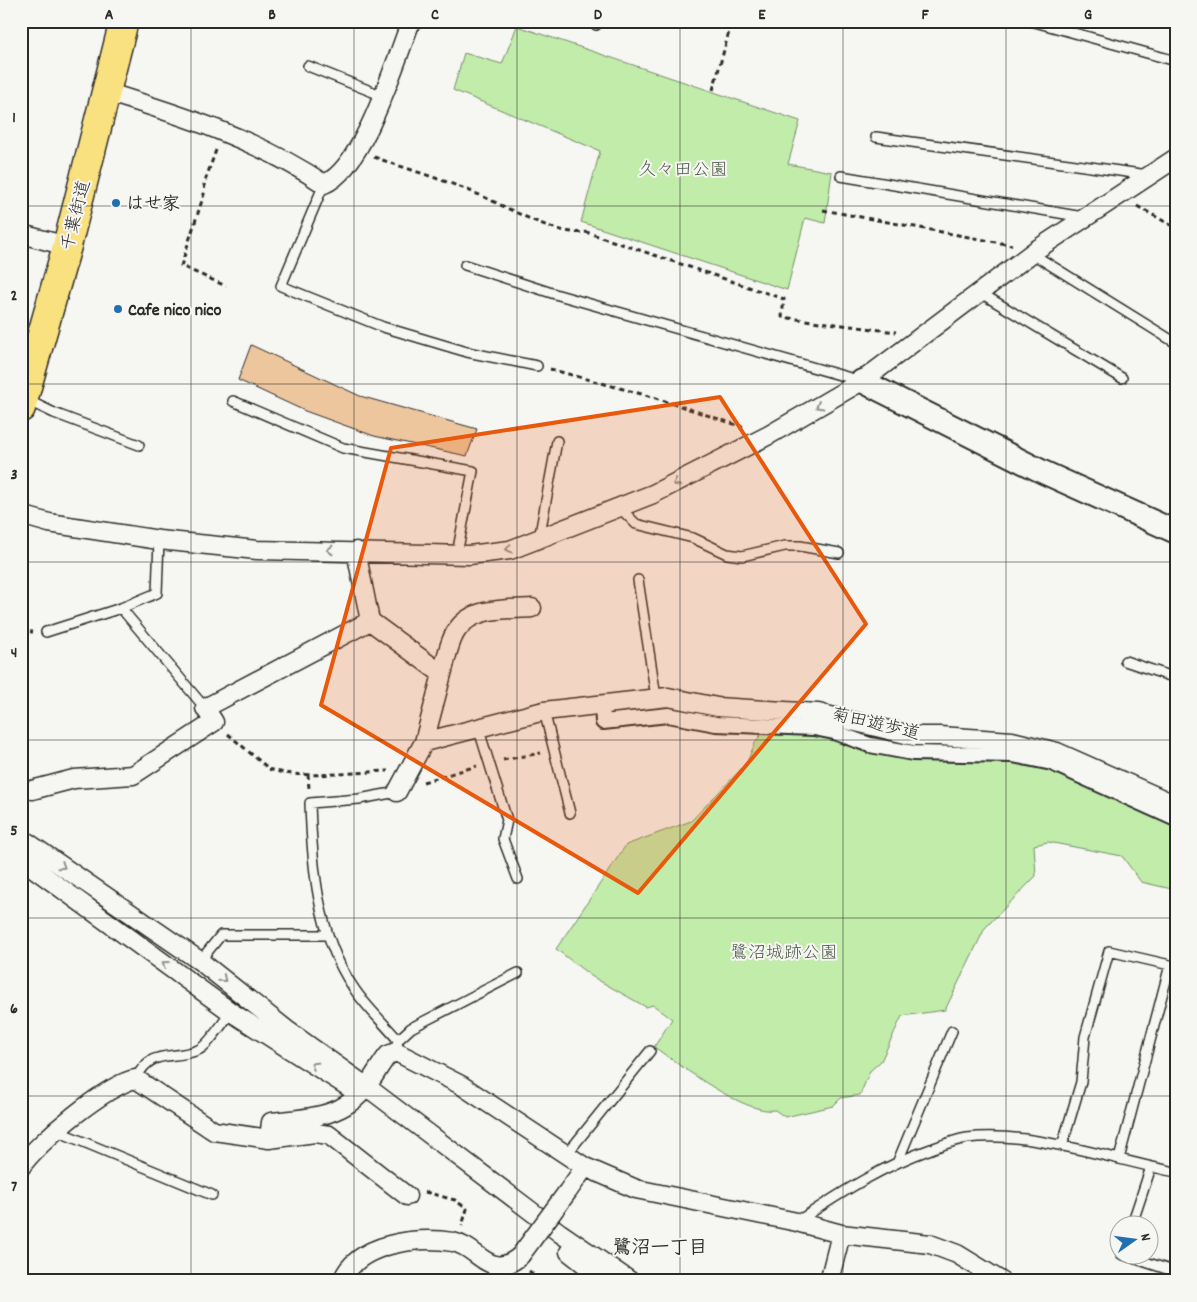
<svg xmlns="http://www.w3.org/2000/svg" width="1197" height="1302" font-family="Dekko,'Klee One',sans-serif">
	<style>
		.green { fill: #c1eca9; stroke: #768c6a }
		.building { fill: #edc69d; stroke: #2b2b2b }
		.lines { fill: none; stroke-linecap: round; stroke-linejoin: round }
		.service-casing { stroke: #2b2b2b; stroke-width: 12 }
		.pedestrian-casing { stroke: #2b2b2b; stroke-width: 18 }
		.minor-casing { stroke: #2b2b2b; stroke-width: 21 }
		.tertiary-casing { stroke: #2b2b2b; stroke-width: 26 }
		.trunk-casing { stroke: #2b2b2b; stroke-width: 31 }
		.path { stroke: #2b2b2b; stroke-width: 3; stroke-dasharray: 5 4; stroke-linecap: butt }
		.service { stroke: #f6f6f2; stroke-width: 9 }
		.pedestrian { stroke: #f6f6f2; stroke-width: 14 }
		.minor { stroke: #f6f6f2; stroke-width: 18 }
		.tertiary { stroke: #f6f6f2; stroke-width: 22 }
		.trunk { stroke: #fae180; stroke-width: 28 }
		.minor-bridge-casing { stroke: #2b2b2b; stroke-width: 21; stroke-linecap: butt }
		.minor-bridge { stroke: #f6f6f2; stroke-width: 18 }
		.oneway { stroke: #90908e }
		.marked { fill: #e8590c; fill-opacity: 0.2; stroke: #e8590c; stroke-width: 4; stroke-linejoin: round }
		.grid { fill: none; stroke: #2b2b2b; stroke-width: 1; stroke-opacity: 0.55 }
		.poi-dot { fill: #1f6fb2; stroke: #f6f6f2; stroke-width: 2 }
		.labels { text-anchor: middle; stroke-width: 4; stroke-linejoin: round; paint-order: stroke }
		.park-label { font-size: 18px; fill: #505b4a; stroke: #f6f6f2 }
		.poi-label { font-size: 18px; font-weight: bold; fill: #2b2b2b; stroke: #f6f6f2; text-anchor: start }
		.street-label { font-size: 18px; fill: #2b2b2b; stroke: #f6f6f2 }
		.neighbourhood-label { font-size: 19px; font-weight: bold; fill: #2b2b2b; stroke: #f6f6f2 }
		.neatline { fill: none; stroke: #2b2b2b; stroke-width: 2 }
		.grid-label { font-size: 16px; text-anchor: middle; font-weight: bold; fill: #2b2b2b }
	</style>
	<rect width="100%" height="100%" fill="#f6f6f2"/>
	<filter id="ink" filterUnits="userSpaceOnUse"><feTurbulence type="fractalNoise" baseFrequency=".02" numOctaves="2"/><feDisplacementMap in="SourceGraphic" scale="10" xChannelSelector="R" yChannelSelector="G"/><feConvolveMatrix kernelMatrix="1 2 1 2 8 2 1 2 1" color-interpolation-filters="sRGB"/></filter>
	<g filter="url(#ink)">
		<path class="green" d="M 517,26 L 800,121 L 788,164 L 832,172 L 825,223 L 805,218 L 787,290 L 581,222 L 600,151 L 453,90 L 464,53 L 502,64 Z
			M 774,718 L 1008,745 L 1176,810 L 1176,890 L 1141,882 L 1122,856 L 1048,842 L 1034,845 L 1036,876 L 985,928 L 945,1010 L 902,1016 L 881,1061 L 870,1071 L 860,1095 L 841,1098 L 833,1106 L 785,1117 L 775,1110 C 745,1115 680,1065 654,1047 L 672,1019 L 653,1005 L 646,1007 L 591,976 L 556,949 L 626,845 L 691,821 L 746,764 L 756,741 Z"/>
		<path class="building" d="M 251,345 L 360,396 L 477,429 L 467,456 L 374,436 L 305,411 L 238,380 Z"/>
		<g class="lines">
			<g class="service-casing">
				<path id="service" d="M 1031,21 L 1176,61
					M 596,25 L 597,21
					M 308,66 L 383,96
					M 876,137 L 1148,175
					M 841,176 L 1083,217
					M 324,184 L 281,286 L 383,327 L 467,352 L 537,366
					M 1031,253 L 1176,343
					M 465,265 L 555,294 L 861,381
					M 979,292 L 1122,378
					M 25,399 L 54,413 L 139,445
					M 233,401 L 343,448 L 473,471 L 457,554
					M 620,508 L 636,524 L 693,538 L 727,554 L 742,556 L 785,546 L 800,546 L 839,553
					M 539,539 L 557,441
					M 638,580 L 656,697
					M 121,608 L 205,708
					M 46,632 L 121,608 L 157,593 L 159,540
					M 1125,661 L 1176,678
					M 544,711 L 570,813
					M 478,727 L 507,820 L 503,839 L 518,879
					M 200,961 L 221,935 L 328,935
					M 398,1040 L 411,1028 L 518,973
					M 396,1052 L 398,1040 C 383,1022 365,1006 353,987 C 317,934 312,864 310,803 L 359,799 L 397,792
					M 136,1079 C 151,1047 171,1061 198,1050 C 208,1046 224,1021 231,1012
					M 57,1131 L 212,1195
					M 1062,1146 L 1081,1082 L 1085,1037 L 1109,951 L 1170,965 L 1119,1159
					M 566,1155 L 650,1051
					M 898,1161 L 952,1031
					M 798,1221 C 841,1193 882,1166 931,1149 C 942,1145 955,1140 967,1138 C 1030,1130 1113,1160 1176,1172
					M 1132,1224 L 1151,1167
					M 1121,1254 L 1176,1272"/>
			</g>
			<g class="pedestrian-casing">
				<path id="pedestrian" d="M 602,706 L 603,722 L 668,715 L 716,724 L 814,728 L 834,732 L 870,745 L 913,753 L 1013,755 L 1052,763 L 1176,819"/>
			</g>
			<g class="minor-casing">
				<path id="minor" d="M 106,92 C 181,115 259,140 324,184 C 363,169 396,60 411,21
					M 21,234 L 67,246
					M 21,515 L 49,523 L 159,540 L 257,550 L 469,555 L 510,550 L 653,494 L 769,435 L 862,381 L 1036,250 L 1176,158
					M 356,551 L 370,621 L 442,674 L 424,742 L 397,792
					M 442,674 C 446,660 449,641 457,630 C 473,606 507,610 532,608
					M 424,742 L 544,711 L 668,697 L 717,707 L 818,713 L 914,736 L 940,736 L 1012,741 L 1057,752 L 1176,805
					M 32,790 L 74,779 L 133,775 L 214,722 L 205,708 L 370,621
					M 21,838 L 200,961 L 287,1030 L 367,1087 L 560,1233 L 630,1281
					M 21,859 L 231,1012 L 350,1088
					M 269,1139 L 271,1122 C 306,1118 343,1118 366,1087 C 374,1077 380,1065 388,1055 L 396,1052 L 461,1085 L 585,1167 L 636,1189 L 797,1222 L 841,1234 L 930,1244 L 957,1254 L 1001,1281
					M 21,1167 C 36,1143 109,1083 136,1079 L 214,1131 L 269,1139 L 315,1133 L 329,1135 L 407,1196
					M 568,1191 L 585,1167
					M 569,1252 L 606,1281
					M 342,1281 C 357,1243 417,1236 453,1242 C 479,1247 490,1282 520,1256
					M 829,1281 L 841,1234"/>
			</g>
			<g class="tertiary-casing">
				<path id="tertiary" d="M 862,381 L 1043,472 L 1176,532"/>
			</g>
			<g class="trunk-casing">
				<path id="trunk" d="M 21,408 L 67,246 L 124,21"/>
			</g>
			<path class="path" d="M 713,90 L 732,21
				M 216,150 L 204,184 L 205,191 L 181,266 L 226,286
				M 374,157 C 407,169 442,179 475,193 C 504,205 556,237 586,232 L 784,299 L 782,317 L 896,332
				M 1137,206 L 1176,228
				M 823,210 L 1012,245
				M 550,369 L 656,398 L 743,427
				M 21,631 L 33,632
				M 228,734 L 269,769 C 297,780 357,772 388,771
				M 503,760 L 541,753
				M 308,774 L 309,789
				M 423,782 L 477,766
				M 425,1192 L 455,1200 L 467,1209 L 462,1226
				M 529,1271 L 542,1281"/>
			<use href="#service" class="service"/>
			<use href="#pedestrian" class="pedestrian"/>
			<use href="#minor" class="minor"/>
			<use href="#tertiary" class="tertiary"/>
			<use href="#trunk" class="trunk"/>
			<g class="minor-bridge-casing">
				<path id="minor-bridge" d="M 520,1256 L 568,1191"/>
			</g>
			<use href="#minor-bridge" class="minor-bridge"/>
		</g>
		<defs><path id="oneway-chevron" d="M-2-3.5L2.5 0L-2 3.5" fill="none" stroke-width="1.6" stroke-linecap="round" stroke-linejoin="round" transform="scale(1.25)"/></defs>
		<g class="oneway">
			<use href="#oneway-chevron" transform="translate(819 406) rotate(150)"/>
			<use href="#oneway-chevron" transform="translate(676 483) rotate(153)"/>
			<use href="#oneway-chevron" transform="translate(509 549) rotate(167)"/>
			<use href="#oneway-chevron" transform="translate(330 550) rotate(-180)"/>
			<use href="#oneway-chevron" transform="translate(62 866) rotate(34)"/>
			<use href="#oneway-chevron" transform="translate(165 964) rotate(-144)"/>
			<use href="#oneway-chevron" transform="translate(223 979) rotate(39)"/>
			<use href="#oneway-chevron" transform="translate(314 1065) rotate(-147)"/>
		</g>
	</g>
	<path class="marked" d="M 720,397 L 866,624 L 638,893 L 321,705 L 391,448 Z"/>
	<path class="grid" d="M 191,21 L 191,1281M 354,21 L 354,1281M 517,21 L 517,1281M 680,21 L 680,1281M 843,21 L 843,1281M 1006,21 L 1006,1281M 21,206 L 1176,206M 21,384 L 1176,384M 21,562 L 1176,562M 21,740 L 1176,740M 21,918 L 1176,918M 21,1096 L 1176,1096"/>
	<g class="poi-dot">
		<circle cx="116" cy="203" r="5"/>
		<circle cx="118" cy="309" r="5"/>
	</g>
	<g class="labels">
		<g class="park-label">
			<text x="683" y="175">久々田公園</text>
			<text x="784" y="958">鷺沼城跡公園</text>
		</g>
		<g class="poi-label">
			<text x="126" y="209">はせ家</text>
			<text x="128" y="315">Cafe nico nico</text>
		</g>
		<g class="street-label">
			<text transform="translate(75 215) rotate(-76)" y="6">千葉街道</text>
			<text transform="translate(876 723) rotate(13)" y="6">菊田遊歩道</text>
		</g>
		<g class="neighbourhood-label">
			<text x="660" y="1253">鷺沼一丁目</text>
		</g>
	</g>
	<rect width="1197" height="1302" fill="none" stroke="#f6f6f2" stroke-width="55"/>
	<g transform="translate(1134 1240) rotate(76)"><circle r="24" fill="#f6f6f2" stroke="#a5a5a2"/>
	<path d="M0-4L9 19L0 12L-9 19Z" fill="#1f6fb2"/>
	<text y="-8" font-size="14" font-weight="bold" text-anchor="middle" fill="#2b2b2b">N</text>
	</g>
	<rect x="28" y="28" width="1142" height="1246" class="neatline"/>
	<g class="grid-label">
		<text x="109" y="19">A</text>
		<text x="272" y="19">B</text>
		<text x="435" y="19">C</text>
		<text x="598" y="19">D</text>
		<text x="762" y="19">E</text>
		<text x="925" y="19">F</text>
		<text x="1088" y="19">G</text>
		<text x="14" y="122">1</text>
		<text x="14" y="300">2</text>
		<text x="14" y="479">3</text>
		<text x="14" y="657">4</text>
		<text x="14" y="835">5</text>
		<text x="14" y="1013">6</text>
		<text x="14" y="1191">7</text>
	</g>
</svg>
